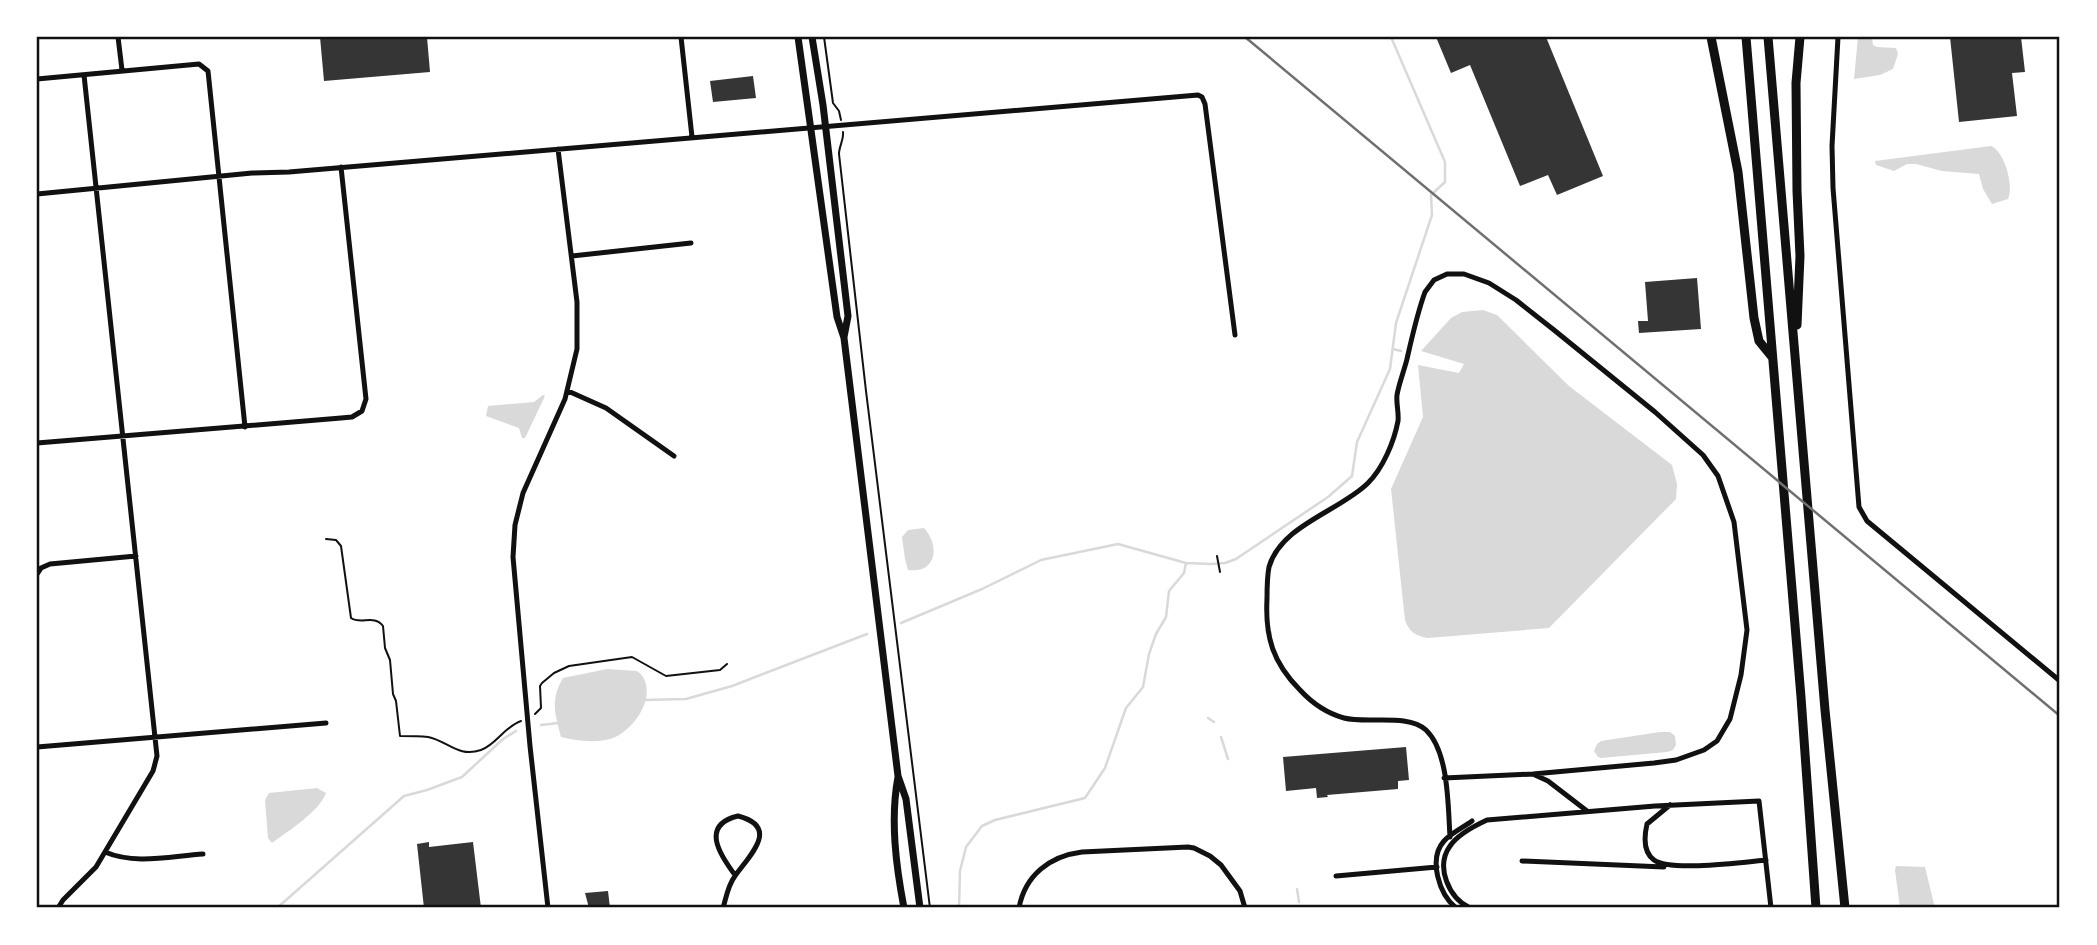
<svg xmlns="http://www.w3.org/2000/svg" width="2097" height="945" font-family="'Space Grotesk',sans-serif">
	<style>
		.water { fill: #d9d9d9 }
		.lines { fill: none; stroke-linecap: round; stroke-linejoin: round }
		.stream { stroke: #d9d9d9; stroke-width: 2.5 }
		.building { fill: #353535 }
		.path { stroke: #111; stroke-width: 2 }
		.minor { stroke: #111; stroke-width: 5 }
		.secondary { stroke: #111; stroke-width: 7 }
		.motorway { stroke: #111; stroke-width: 9 }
		.rail { stroke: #707070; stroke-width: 2.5 }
		.neatline { fill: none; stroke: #111; stroke-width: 2.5 }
	</style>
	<rect width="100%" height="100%" fill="#fff"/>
	<path class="water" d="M 1858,37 L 1872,37 L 1873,45 L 1877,47 L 1896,48 L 1898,54 L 1893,69 L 1880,75 L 1854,79 Z
		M 1991,146 C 2005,152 2014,186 2008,199 L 1992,204 L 1983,189 L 1979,174 L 1942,171 L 1916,164 L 1907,164 L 1894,171 L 1876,165 L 1875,161 Z
		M 1483,310 L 1497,315 L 1569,386 L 1672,465 L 1677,484 L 1676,499 L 1549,628 L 1428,638 C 1416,636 1409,632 1405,620 L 1391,489 L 1423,417 L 1418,365 L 1459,373 L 1464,364 L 1421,351 L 1451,318 L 1462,312 Z
		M 543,395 L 545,396 L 525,438 L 522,438 L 519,428 L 486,416 L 488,406 L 534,402 Z
		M 924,528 C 940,545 937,574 908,570 L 905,559 L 902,537 L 908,530 Z
		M 607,669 L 637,671 C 640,673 643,676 644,679 C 655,701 631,733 610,739 C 594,743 577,741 561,737 C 555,714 550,700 563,678 Z
		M 1660,732 L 1670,732 L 1675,736 L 1676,745 L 1673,750 L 1667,752 L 1601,758 L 1598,757 L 1594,751 L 1597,744 L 1601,741 Z
		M 317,788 L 326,793 C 319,812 288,831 272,843 L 268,838 L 265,800 L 269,793 Z
		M 1896,866 L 1925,867 L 1935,908 L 1900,908 L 1895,870 Z"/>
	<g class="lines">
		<path class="stream" d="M 1393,349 L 1401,351
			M 901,623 L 982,589 L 1041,560 L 1118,544 L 1186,563 L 1211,564 L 1225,563 L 1236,559 L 1328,497 L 1352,476 L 1357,442 L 1390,369 L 1396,323 L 1432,215 L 1431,195 L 1445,182 L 1445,162 L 1391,37
			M 644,700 L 686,699 L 732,686 L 867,634
			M 1208,718 L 1214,722
			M 541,725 L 558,723
			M 1221,737 L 1228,759
			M 1297,889 L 1299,902
			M 277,908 L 404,796 L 427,790 L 462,777 L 503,739 L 516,731
			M 959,908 L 960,871 L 966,847 L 982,826 L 995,820 L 1085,798 L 1105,768 L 1126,708 L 1143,687 L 1149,654 L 1156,634 L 1166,617 L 1169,591 L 1184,573 L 1186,563"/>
	</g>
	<path class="building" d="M 320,37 L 427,37 L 430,72 L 324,81 Z
		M 1436,37 L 1546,37 L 1603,176 L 1557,195 L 1548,175 L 1520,186 L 1470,65 L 1451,73 Z
		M 1950,37 L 2021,37 L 2025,72 L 2012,73 L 2017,116 L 1959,122 Z
		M 753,76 L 756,98 L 713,102 L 710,81 Z
		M 1697,278 L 1701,329 L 1639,333 L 1638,321 L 1648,321 L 1645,282 Z
		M 1406,747 L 1409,780 L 1398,781 L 1398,789 L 1327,795 L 1328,797 L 1317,798 L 1316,788 L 1286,791 L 1283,757 Z
		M 429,842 L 429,847 L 473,842 L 481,908 L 424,908 L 417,844 Z
		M 608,891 L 610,908 L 589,908 L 585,893 Z"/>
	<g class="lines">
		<path class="path" d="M 824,37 L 833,103 L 839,111 L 841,120
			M 843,132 C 844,140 839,146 839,154 L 866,391 L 930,908
			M 326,539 L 336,540 L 341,546 L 351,618 C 361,625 374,614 383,626 L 385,648 L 390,660 L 393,694 L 396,701 L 400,736 C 409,736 419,736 428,737 C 448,741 458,758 481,750 C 496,745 504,727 521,721
			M 1217,556 L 1220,572
			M 535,714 L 541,708 L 540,686 L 542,683 L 554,673 L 569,666 L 632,657 L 666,676 L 720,670 L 727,664"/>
		<path class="minor" d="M 118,37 L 122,70
			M 681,37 L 692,137
			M 1838,37 L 1832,146 L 1833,188 L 1859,507 L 1867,521 L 2060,681
			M 37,79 L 199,64 L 208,71 L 245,427
			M 37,194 L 252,173 L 289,172 L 1198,95 L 1202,97 L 1205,104 L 1235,335
			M 572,256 L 691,243
			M 568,391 L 606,408 L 674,456
			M 37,443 L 341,418 L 352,417 L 362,411 L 366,399 L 341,167
			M 37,574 L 41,568 L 50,564 L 136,556
			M 37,747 L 326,723
			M 1535,775 L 1548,781 L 1587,811
			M 1444,778 L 1533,774 L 1654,763 L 1676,760 L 1704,750 L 1717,741 L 1730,719 L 1741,675 L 1747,630 L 1734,522 L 1718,476 L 1703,455 L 1655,412 L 1554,330 L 1516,300 L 1489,283 L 1464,274 L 1447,274 L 1434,280 L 1425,292 C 1417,314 1412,337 1407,359 C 1404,371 1399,383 1397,395 C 1396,403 1399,413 1398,421 C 1394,442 1383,468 1368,483 C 1340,511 1281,525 1269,567 C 1267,577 1267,588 1267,599 C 1265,637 1273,663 1300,690 C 1312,703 1326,713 1344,718 C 1367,724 1408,713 1426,730 C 1449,752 1448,807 1450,837
			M 1670,805 L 1647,824 C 1644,837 1643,852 1654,860 C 1670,872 1744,862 1766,860
			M 105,852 C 135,865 171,856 203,854
			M 1522,861 L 1664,867
			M 1336,876 L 1437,867
			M 58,908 L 63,900 L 96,867 L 153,771 L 157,756 L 84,75
			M 548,908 L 530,746 L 513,557 L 515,525 L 523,493 L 565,399 L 577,349 L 577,302 L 558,149
			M 723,908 C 726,898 728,885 735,876 C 749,856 781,827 738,816 C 700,825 720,855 735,875
			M 1019,908 C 1025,875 1050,856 1082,852 L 1188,847 L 1194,848 L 1210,856 L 1221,865 L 1240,891 L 1245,908
			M 1456,908 C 1439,894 1428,859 1444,841 C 1451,833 1464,827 1472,821
			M 1470,908 C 1449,898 1435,867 1450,846 C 1458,834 1474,826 1487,820 L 1655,806 L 1759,801 L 1771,908
			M 1510,908 L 1540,908"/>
		<path class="secondary" d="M 798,37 L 837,317 L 844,338 L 898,776 L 906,799 L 920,908
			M 812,37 L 823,105 L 848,316 L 844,337
			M 898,777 C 890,820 896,866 904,908"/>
		<path class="motorway" d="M 1711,37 L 1738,172 L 1754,318 L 1759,341 L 1772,357
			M 1746,37 L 1801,697 L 1816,908
			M 1768,37 L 1825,710 L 1845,908
			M 1797,325 L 1800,256 L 1797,191 L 1796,83 L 1800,37"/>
		<path class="rail" d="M 1245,37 L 2060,716"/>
	</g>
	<rect width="2097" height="945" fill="none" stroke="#ffffff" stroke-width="77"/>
	<rect x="38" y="38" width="2020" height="868" class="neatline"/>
</svg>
